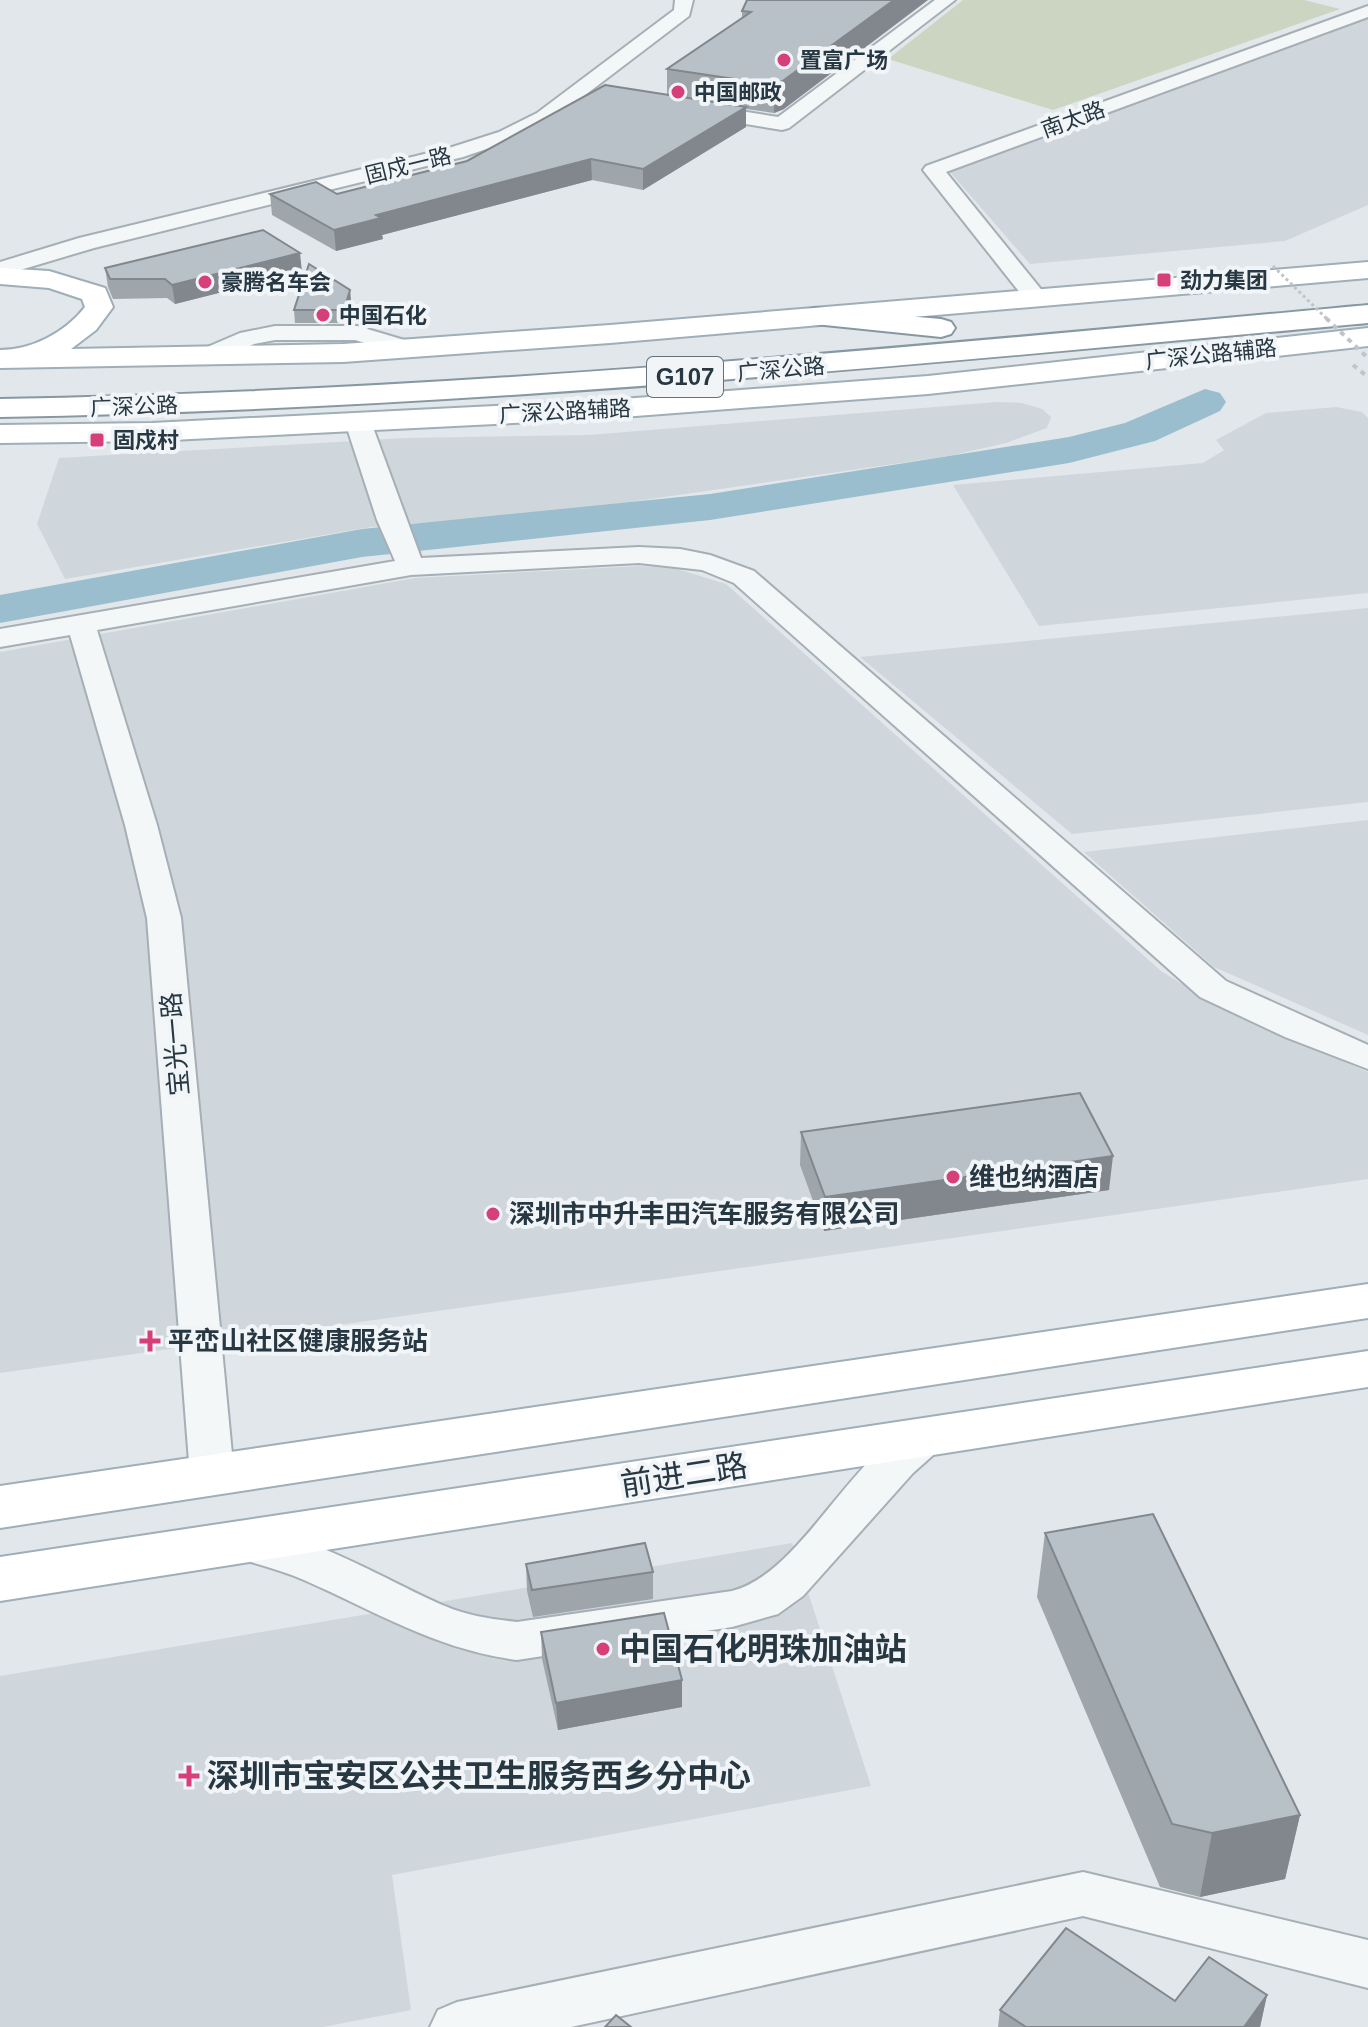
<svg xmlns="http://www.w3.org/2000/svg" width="1368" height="2027" font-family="Helvetica,'Noto Sans SC',sans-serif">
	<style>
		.built { fill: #cfd7dd }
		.green { fill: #cbd5c1 }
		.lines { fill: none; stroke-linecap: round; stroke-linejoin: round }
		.river { fill: #9abecd; fill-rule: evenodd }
		.minor-casing { stroke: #a6afb5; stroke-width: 4 }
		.major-casing { stroke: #9faeb7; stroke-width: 4 }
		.highway-casing { stroke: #8798a2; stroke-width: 4 }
		.path { stroke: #bfc5c9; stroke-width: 4; stroke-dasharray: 5 5; stroke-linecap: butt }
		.minor { fill: #f4f7f8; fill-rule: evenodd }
		.major { fill: #fff; fill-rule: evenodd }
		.highway { fill: #fff; fill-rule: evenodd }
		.path-bridge-far1 { stroke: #bfc5c9; stroke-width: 3; stroke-dasharray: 3 3; stroke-linecap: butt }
		.path-bridge { stroke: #bfc5c9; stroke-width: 4; stroke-dasharray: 5 5; stroke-linecap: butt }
		.wall { fill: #9ea6ac }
		.shaded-wall { fill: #81878c }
		.building { fill: #b8c1c8; stroke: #81878c; stroke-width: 2 }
		.poi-dot { fill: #d73f78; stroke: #f1f5f8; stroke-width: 3 }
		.labels { text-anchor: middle; stroke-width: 8; stroke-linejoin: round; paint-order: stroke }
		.far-poi-label { font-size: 22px; font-weight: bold; fill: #283843; stroke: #f1f5f8; text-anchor: start }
		.far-street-label { font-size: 22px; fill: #283843; stroke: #f1f5f8 }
		.shield { fill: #f1f5f8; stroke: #647179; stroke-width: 2 }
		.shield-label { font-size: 24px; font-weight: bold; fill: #283843 }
		.street-label { font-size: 26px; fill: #283843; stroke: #f1f5f8 }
		.poi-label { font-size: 26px; font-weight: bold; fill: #283843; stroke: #f1f5f8; text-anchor: start }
		.near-street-label { font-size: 32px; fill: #283843; stroke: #f1f5f8 }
		.near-poi-label { font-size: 32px; font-weight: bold; fill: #283843; stroke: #f1f5f8; text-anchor: start }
	</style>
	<rect width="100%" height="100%" fill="#e1e7eb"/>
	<path class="built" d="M 1368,18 L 1368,205 L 1285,241 L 1030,264 L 950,172 Z
		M 997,402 L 1022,403 L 1042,409 L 1051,417 L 1047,428 L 1006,443 L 949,456 L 553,513 L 371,527 L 65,579 L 37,524 L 59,458 L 406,438 L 589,435 Z
		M 1336,407 L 1362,412 L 1368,418 L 1368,593 L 1039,626 L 953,485 L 1203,463 L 1224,450 L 1216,440 L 1266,413 Z
		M 639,566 L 674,568 L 726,584 L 1161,971 L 1224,1010 L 1368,1072 L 1368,1179 L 0,1373 L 0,652 L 415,578 Z
		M 1368,608 L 1368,802 L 1072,834 L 860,657 Z
		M 1368,820 L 1368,1035 L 1214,967 L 1084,852 Z
		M 792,1543 L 871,1786 L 392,1875 L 411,2010 L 323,2027 L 0,2027 L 0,1676 Z"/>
	<path class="green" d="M 963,0 L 1304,0 L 1340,9 L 1053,110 L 888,59 Z"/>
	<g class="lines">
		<path class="river" d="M 1205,389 L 1220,393 L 1226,402 L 1220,411 L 1155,441 L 1069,463 L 710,520 L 362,557 L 0,623 L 0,595 L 362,529 L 710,494 L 1069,437 L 1125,423 Z"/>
		<g class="minor-casing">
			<path id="minor" d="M 675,0 L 693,0 L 689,16 L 551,121 L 513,140 L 463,157 L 94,248 L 0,276 L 0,262 L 79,238 L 449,148 L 499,132 L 537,113 L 674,10 Z
				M 935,0 L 955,0 L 789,128 L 782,130 L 697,116 L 687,110 L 697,104 L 778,117 Z
				M 1368,6 L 1368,17 L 946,172 L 1044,293 L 1048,298 L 1044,303 L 1028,303 L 923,170 L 926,166 Z
				M 275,326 L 357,326 L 418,344 L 421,349 L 418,354 L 409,356 L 355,340 L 275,340 L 254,344 L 216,361 L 198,361 L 195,356 L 198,351 L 240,333 Z
				M 358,414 L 367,417 L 371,422 L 421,558 L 639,547 L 680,549 L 710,555 L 754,571 L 1226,981 L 1368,1045 L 1368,1069 L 1285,1037 L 1200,997 L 734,583 L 702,570 L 639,563 L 411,575 L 97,630 L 157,825 L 181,918 L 234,1475 L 228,1487 L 212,1491 L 196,1487 L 190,1475 L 147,918 L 125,825 L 70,635 L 0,647 L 0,629 L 395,561 L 377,520 L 345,422 L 349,417 Z
				M 925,1422 L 940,1427 L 947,1438 L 940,1449 L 913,1473 L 803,1596 L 778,1614 L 732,1627 L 517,1660 C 435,1649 377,1612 304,1580 C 279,1569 253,1563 227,1555 L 220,1543 L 227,1531 C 280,1514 393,1585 445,1606 C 468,1616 492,1619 517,1622 L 732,1591 C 805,1572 854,1444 925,1422 Z
				M 1083,1872 L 1368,1940 L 1368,1988 L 1083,1916 L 571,2027 L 430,2027 L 438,2010 L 457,2002 Z"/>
		</g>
		<g class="major-casing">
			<path id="major" d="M 1368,262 L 1368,278 L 610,343 L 343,362 L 0,368 L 0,350 C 31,350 65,333 85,307 L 82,299 L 49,288 L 0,284 L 0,268 L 49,271 L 105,288 L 113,307 L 96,330 L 71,349 L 343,344 L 610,325 Z
				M 1368,328 L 1368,346 L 928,394 L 596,419 L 152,441 L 0,443 L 0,425 L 152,423 L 596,401 L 928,376 Z
				M 1368,1284 L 1368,1318 L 0,1528 L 0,1486 Z
				M 1368,1351 L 1368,1387 L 0,1601 L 0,1557 Z"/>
		</g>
		<g class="highway-casing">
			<path id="highway" d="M 1368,305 L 1368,323 C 912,365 458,409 0,417 L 0,399 C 458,391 912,347 1368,305 Z
				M 815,308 L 941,319 L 951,322 L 955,328 L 951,334 L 941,337 L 805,323 L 801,317 L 805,311 Z"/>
		</g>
		<path class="path" d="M 1353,365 L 1368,377"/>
		<use href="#minor" class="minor"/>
		<use href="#major" class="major"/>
		<use href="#highway" class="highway"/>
		<path class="path-bridge-far1" d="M 1273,266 L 1328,320"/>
		<path class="path-bridge" d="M 1326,318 L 1368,358"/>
	</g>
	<path class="wall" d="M 747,0 L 784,109 L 774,113 L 746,109 L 746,127 L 643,190 L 592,180 L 382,235 L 383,239 L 336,251 L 272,215 L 270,194 L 337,194 L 467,161 L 667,95 L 667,69 L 742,18 L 742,11 Z
		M 105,268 L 302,272 L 175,304 L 167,298 L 113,299 L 108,287 Z
		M 350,290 L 351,303 L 345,323 L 295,323 L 294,310 Z
		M 801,1132 L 1109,1190 L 824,1231 L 800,1165 Z
		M 1045,1533 L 1300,1815 L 1285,1879 L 1200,1897 L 1160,1887 L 1037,1597 Z
		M 526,1564 L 653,1572 L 653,1599 L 533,1617 L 527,1591 Z
		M 541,1632 L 682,1707 L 558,1730 L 542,1659 Z
		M 1267,1995 L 1260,2027 L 998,2027 L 1000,2010 L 1175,2001 Z"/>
	<path class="shaded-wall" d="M 894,0 L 928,0 L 784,109 L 774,113 L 775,85 Z
		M 746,107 L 746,127 L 643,190 L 643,169 Z
		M 591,159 L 592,180 L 382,235 L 383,239 L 336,251 L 334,230 L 376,215 Z
		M 300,253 L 302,272 L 175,304 L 172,285 Z
		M 350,290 L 351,303 L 345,323 L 344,310 Z
		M 1113,1156 L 1109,1190 L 824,1231 L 825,1197 Z
		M 682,1680 L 682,1707 L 558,1730 L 556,1703 Z
		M 1300,1815 L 1285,1879 L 1200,1897 L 1212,1833 Z
		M 1267,1995 L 1260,2027 L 1244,2027 Z"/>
	<path class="building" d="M 747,0 L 894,0 L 784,80 L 775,85 L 667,69 L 751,12 L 742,11 Z
		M 605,85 L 746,107 L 643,169 L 591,159 L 376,215 L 381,218 L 334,230 L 270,194 L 316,182 L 337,194 L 467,161 Z
		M 263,230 L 300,253 L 172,285 L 165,279 L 110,279 L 105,268 Z
		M 309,264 L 350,290 L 344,310 L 294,310 Z
		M 1080,1093 L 1113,1156 L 825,1197 L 801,1132 Z
		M 1153,1514 L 1300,1815 L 1212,1833 L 1172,1824 L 1045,1533 Z
		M 645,1543 L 653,1572 L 532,1590 L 526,1564 Z
		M 664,1613 L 682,1680 L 556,1703 L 541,1632 Z
		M 1066,1928 L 1175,2001 L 1209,1957 L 1267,1995 L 1244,2027 L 1026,2027 L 1000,2010 Z
		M 616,2015 L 631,2027 L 605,2027 Z"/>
	<g class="poi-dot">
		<circle cx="784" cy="60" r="8"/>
		<circle cx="678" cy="92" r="8"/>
		<rect x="1156" y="272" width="16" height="16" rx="4"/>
		<circle cx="205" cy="282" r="8"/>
		<circle cx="323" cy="315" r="8"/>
		<rect x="89" y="432" width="16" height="16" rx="4"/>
		<circle cx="953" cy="1177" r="8"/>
		<circle cx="493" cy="1214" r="8"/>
		<path d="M146 1329h8v8h8v8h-8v8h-8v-8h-8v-8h8z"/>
		<circle cx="603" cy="1649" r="8"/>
		<path d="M185 1764h8v8h8v8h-8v8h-8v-8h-8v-8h8z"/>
	</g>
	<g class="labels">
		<g class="far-poi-label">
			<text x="800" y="68">置富广场</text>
			<text x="694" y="100">中国邮政</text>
			<text x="1180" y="288">劲力集团</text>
			<text x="221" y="290">豪腾名车会</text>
			<text x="339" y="323">中国石化</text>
			<text x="113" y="448">固戍村</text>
		</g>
		<g class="far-street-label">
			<text transform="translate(1073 119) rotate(-20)" y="8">南太路</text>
			<text transform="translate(408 165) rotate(-14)" y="8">固戍一路</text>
			<text transform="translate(1211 354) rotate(-6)" y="8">广深公路辅路</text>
			<text transform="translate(781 369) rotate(-5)" y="8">广深公路</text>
			<text transform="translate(134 406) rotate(-2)" y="8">广深公路</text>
			<text transform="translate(565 411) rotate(-3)" y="8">广深公路辅路</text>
		</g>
		<rect class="shield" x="647" y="357" width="76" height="40" rx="6"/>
		<g class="shield-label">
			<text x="685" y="385">G107</text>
		</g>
		<g class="street-label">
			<text transform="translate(175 1044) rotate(-95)" y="9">宝光一路</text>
		</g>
		<g class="poi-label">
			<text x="969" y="1186">维也纳酒店</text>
			<text x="509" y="1223">深圳市中升丰田汽车服务有限公司</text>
			<text x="168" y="1350">平峦山社区健康服务站</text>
		</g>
		<g class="near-street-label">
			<text transform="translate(684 1475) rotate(-9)" y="11">前进二路</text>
		</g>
		<g class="near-poi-label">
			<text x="619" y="1660">中国石化明珠加油站</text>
			<text x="207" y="1787">深圳市宝安区公共卫生服务西乡分中心</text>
		</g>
	</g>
</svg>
